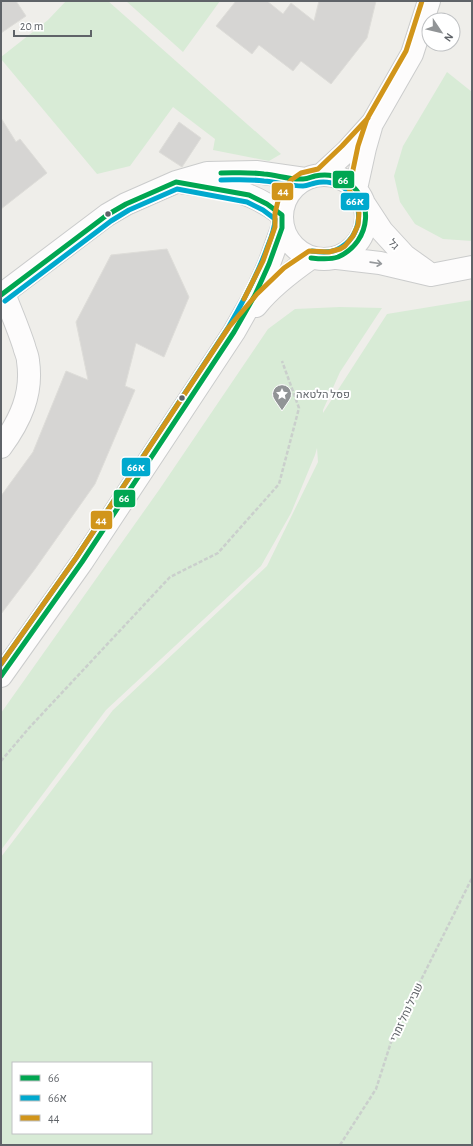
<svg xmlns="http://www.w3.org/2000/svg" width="473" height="1146" font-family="'Alegreya Sans',Heebo,sans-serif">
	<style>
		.green { fill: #d8ebd6; fill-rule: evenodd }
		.building { fill: #d6d5d3; stroke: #deddd9 }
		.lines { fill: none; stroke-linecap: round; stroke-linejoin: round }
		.minor-casing { stroke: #cbcccc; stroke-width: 24 }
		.tertiary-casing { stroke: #cbcccc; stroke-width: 24 }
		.path { stroke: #cacfcc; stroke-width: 2.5; stroke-dasharray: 4 2; stroke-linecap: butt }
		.minor { stroke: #fdfcfc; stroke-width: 22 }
		.tertiary { stroke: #fdfcfc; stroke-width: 22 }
		.bus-1-casing { stroke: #fff; stroke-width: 8 }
		.bus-2-casing { stroke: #fff; stroke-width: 8 }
		.bus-3-casing { stroke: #fff; stroke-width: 8 }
		.bus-1 { stroke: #00a651; stroke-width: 5 }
		.bus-2 { stroke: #00a9ce; stroke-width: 5 }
		.bus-3 { stroke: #d1951a; stroke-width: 5 }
		.oneway { stroke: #96999c }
		.bus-dot { fill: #5f6368; stroke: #fff; stroke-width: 1.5 }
		.labels { text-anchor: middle; stroke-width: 4; stroke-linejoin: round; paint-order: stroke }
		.street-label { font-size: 11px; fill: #5f6368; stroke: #fff }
		.poi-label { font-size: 11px; fill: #5f6368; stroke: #fff; text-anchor: start }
		.line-badge { stroke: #fff; stroke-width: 1.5 }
		.badge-label { font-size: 11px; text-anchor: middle; font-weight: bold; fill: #fff }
	</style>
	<rect width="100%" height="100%" fill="#efeeea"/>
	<path class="green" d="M 66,1 L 108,1 L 281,154 L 269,161 L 213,150 L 215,139 L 173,107 L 130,166 L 97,174 L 1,59 L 1,57 L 48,20 Z
		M 126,1 L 220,1 L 183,52 Z
		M 447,72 L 472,92 L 472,241 L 443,239 L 415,224 L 400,202 L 394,176 L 403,146 Z
		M 472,300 L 472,1145 L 1,1145 L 1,857 L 113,710 L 267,566 L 318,462 L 317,448 L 315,455 L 291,513 L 261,566 L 106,710 L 1,850 L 1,713 L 159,490 L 268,329 L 295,309 L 340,307 L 382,308 L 340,372 L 323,410 L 323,413 L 387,314 ZM 13,1063 L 151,1063 L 151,1133 L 13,1133 Z"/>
	<path class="building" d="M 1,1 L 16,1 L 26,16 L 1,33 Z
		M 236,1 L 267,1 L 283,14 L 291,3 L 314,21 L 319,1 L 376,1 L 367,38 L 331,84 L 301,61 L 293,71 L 259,45 L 252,54 L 216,26 Z
		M 1,118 L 16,142 L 20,139 L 47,173 L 1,209 Z
		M 179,122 L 201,138 L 182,167 L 159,152 Z
		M 167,249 L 189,297 L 164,357 L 136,343 L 125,386 L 135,390 L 95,484 L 35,569 L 1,614 L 1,496 L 33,452 L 66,371 L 88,380 L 76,322 L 111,255 Z"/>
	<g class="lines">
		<g class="minor-casing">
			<path id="minor" d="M 1,447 C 20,421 33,394 28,361 C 28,356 25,351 24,346 C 18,328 11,311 4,294"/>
		</g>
		<g class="tertiary-casing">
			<path id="tertiary" d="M282 217a42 42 0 1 1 84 0a42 42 0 1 1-84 0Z
				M 321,175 L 347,151 L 373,122 L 412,54 L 429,1
				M 185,183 C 205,186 232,188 250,196 C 262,201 272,207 282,215
				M 356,189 L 365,148 L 371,127
				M 365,205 L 382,231 L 405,256 L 426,271
				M 337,258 L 380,263 L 431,275 L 472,267
				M 1,295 L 107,215 L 126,204 L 176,182 L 207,173 L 256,172 L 305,179
				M 256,306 C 271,287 291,272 311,258
				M 1,676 L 82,562 L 234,332 L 255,295 L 269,264 L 282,228"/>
		</g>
		<path class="path" d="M 1,761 L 29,728 L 170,577 L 218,553 L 279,484 L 299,408 L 282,361
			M 340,1145 L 376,1089 L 393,1036 L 472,878"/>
		<use href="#minor" class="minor"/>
		<use href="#tertiary" class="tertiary"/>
		<g class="bus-1-casing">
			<path id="bus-1" d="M 221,173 C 236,173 249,172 264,174 C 277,175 290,180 303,179 C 308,179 311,177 315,176 C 324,174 334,175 342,179 C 376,196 372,242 338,257 C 330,260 320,259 311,258
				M 1,295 L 107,215 L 126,204 L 176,182 L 249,195 L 267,204 L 282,215 L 282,228 L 269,264 L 255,295 L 234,332 L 82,562 L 1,676"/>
		</g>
		<g class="bus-2-casing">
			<path id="bus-2" d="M 221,180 C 236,180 249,179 264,181 C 277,182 290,186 303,186 C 307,186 311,184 315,183 C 322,181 332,182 339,185 C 367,199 364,238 336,250 C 329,253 319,252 312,251
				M 1,664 L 76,558 L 228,328 C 243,302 257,276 267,248 C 271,238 275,229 275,219 L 263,210 L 247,202 L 177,189 L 129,210 L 111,221 L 5,301"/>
		</g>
		<g class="bus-3-casing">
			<path id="bus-3" d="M 244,299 L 263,261 L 275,227 L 275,213 L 278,201 L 284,189 L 291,180 L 301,173 L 318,169 L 342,146 L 368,118
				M 1,664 L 76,558 L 229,327 L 257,294 L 284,268 L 309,251 L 329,252 L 340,249 L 345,246 L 353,236 L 358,225 L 359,213 L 357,205 L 349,189 L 358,146 L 367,119 L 406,51 L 422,1"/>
		</g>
		<use href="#bus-1" class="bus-1"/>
		<use href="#bus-2" class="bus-2"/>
		<use href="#bus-3" class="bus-3"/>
	</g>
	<defs><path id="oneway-shaft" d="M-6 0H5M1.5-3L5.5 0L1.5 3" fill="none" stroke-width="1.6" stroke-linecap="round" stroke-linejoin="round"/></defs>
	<use class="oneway" href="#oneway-shaft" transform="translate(376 263) rotate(8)"/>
	<defs>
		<g id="sight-pin" transform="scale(1)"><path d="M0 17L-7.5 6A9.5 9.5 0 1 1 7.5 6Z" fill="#919496" stroke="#fff"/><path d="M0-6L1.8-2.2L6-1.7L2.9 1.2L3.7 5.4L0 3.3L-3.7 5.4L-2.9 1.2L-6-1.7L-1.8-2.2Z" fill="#fff"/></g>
	</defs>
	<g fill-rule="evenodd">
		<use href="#sight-pin" x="282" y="394"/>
	</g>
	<g class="bus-dot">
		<circle cx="108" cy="214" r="3.5"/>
		<circle cx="182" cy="398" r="3.5"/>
	</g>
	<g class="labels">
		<g class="street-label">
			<text transform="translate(394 244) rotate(46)" y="4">גל</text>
			<text transform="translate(406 1012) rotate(-65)" y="4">שביל נחל זמרי</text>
		</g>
		<g class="poi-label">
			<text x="296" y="398">פסל הלטאה</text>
		</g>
	</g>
	<g class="line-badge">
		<rect x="332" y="170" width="23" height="19" rx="4" fill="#00a651"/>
		<rect x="271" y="182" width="23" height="19" rx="4" fill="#d1951a"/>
		<rect x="340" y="192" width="30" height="19" rx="4" fill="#00a9ce"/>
		<rect x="121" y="457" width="30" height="20" rx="4" fill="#00a9ce"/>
		<rect x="113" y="489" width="23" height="19" rx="4" fill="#00a651"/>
		<rect x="90" y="510" width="23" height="20" rx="4" fill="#d1951a"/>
	</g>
	<g class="badge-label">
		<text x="343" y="184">66</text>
		<text x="283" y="195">44</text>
		<text x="355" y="205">66א</text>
		<text x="136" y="471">66א</text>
		<text x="124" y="502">66</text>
		<text x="101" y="524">44</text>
	</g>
	<rect width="473" height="1146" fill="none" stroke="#5f6368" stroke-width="4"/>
	<rect x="12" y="1062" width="140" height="72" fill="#ffffff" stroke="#bfc1c3"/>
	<rect x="20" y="1075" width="20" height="6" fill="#00a651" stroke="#bfc1c3"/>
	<text x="48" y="1082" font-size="12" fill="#5f6368">66</text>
	<rect x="20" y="1095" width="20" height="6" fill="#00a9ce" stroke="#bfc1c3"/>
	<text x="48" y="1102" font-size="12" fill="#5f6368">66א</text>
	<rect x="20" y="1115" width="20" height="6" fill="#d1951a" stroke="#bfc1c3"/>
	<text x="48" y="1122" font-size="12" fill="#5f6368">44</text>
	<g transform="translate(441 32) rotate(125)"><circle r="19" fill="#ffffff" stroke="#bfc1c3"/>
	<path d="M0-3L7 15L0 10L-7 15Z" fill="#919496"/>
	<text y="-6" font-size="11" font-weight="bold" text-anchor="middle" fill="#5f6368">N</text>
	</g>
	<path d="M14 30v6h77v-6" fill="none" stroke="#5f6368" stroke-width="2"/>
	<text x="20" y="30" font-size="12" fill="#5f6368" stroke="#ffffff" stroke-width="3" paint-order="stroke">20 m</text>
</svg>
